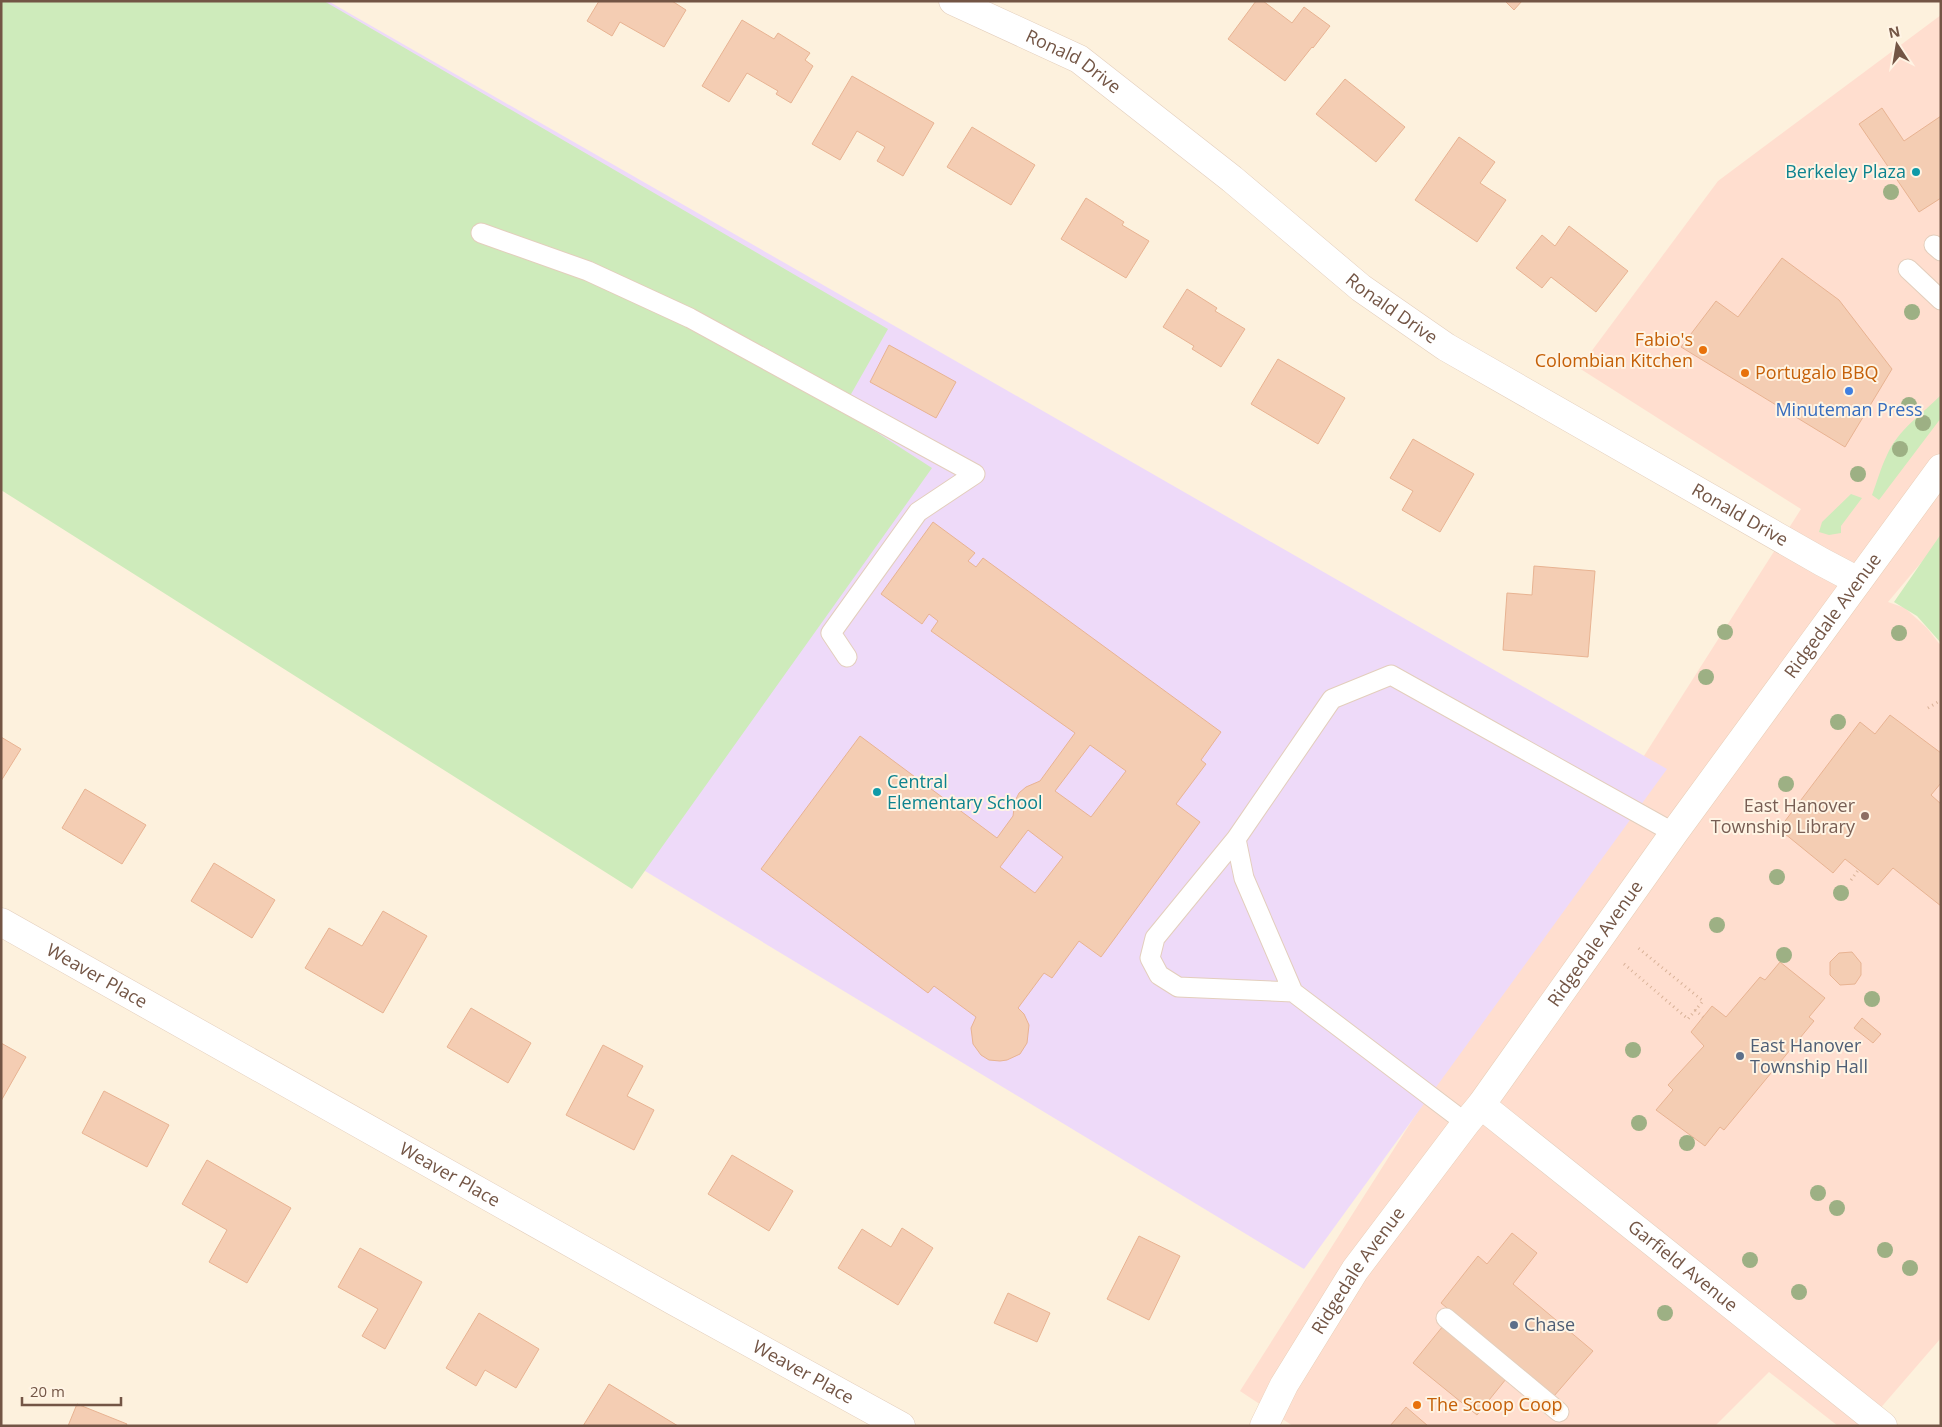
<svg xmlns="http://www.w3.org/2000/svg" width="1942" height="1427" font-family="'Open Sans',sans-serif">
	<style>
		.commercial { fill: #ffdecf }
		.education { fill: #eedaf9 }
		.green { fill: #ceebbb }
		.building { fill: #f4cdb3; stroke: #e8b392; fill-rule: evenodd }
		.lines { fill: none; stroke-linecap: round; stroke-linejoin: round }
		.lane-casing { stroke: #e3cebc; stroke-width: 21 }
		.street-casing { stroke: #e3cebc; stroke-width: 29 }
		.secondary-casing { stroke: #e9cfb8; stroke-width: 29 }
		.path { stroke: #d8b197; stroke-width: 3; stroke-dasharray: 1 4; stroke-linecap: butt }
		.lane { stroke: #fff; stroke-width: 19 }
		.street { stroke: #fff; stroke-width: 28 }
		.secondary { stroke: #fff; stroke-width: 28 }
		.tree { fill: #9db084 }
		.culture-dot { fill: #0f9aa8; stroke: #fff4e4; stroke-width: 2 }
		.food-dot { fill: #e8710a; stroke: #fff4e4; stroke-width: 2 }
		.shop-dot { fill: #3f7fe0; stroke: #fff4e4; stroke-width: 2 }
		.education-dot { fill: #8d6e63; stroke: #fff4e4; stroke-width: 2 }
		.service-dot { fill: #5c6f8a; stroke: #fff4e4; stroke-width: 2 }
		.labels { text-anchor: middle; stroke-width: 4; stroke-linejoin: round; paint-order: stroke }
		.street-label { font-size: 18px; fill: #735545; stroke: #fff4e4 }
		.culture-label { font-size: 18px; fill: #0d838f; stroke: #fff4e4; text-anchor: end }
		.food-label { font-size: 18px; fill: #c56008; stroke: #fff4e4; text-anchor: start }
		.shop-label { font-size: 18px; fill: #366cbe; stroke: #fff4e4 }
		.education-label { font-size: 18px; fill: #785e54; stroke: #fff4e4; text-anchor: end }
		.service-label { font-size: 18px; fill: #4e5e75; stroke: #fff4e4; text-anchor: start }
	</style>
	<rect width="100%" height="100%" fill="#fdf1dd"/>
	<path class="commercial" d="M 1941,15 L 1941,539 L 1888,602 L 1905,608 L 1927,628 L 1941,646 L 1941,1338 L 1865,1426 L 1838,1426 L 1769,1372 L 1715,1426 L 1293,1426 L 1240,1391 L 1801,509 L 1579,368 L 1718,181 Z"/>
	<path class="education" d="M 1,1 L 328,1 L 1667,769 L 1304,1269 L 1,482 Z"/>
	<path class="green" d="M 1,1 L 324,1 L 888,329 L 842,410 L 932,468 L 632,889 L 1,490 Z
		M 1941,395 L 1941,418 L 1879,500 L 1872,495 C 1877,482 1881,467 1887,455 C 1898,430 1922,414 1941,395 Z
		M 1851,494 L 1862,498 L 1841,526 L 1841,533 L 1829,535 L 1819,532 L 1822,522 Z
		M 1941,534 L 1941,643 L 1917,616 L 1894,602 Z"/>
	<path class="building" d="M 599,1 L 672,1 L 686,10 L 664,47 L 620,22 L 612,36 L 587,21 Z
		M 1256,1 L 1263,1 L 1292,23 L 1304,7 L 1330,26 L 1313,48 L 1312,47 L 1285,81 L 1228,39 Z
		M 1505,1 L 1522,1 L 1514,10 Z
		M 742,20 L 774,39 L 778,33 L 810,53 L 805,60 L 813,66 L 791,103 L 776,94 L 778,91 L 747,73 L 729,102 L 702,86 Z
		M 852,76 L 934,123 L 903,176 L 877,161 L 885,147 L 857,131 L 840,160 L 812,144 Z
		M 1345,79 L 1405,127 L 1376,162 L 1316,114 Z
		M 1882,108 L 1904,141 L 1941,116 L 1941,198 L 1919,212 L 1859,124 Z
		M 972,127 L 1035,165 L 1011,205 L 947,167 Z
		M 1459,137 L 1495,162 L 1480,183 L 1506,200 L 1477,242 L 1415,200 Z
		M 1086,198 L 1124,222 L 1122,225 L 1149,241 L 1126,278 L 1061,239 Z
		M 1569,226 L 1628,271 L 1596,312 L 1551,277 L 1542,288 L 1516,268 L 1542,235 L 1555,246 Z
		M 1782,258 L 1839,300 L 1892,369 L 1845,447 L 1681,347 L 1716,301 L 1738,317 Z
		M 1187,289 L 1217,308 L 1215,311 L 1245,329 L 1221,367 L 1192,349 L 1194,346 L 1163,327 Z
		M 889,345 L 956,382 L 936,418 L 870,382 Z
		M 1278,359 L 1345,398 L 1318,444 L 1251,404 Z
		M 1413,439 L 1474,474 L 1440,532 L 1402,510 L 1413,491 L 1390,478 Z
		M 933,522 L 975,553 L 968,561 L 976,567 L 983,558 L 1221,732 L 1201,760 L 1206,764 L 1176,804 L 1200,822 L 1101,957 L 1079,941 L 1052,978 L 1044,973 L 1018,1008 L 1024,1014 L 1029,1025 L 1027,1043 L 1020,1054 L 1007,1060 L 1000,1061 L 989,1060 L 981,1055 L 973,1044 L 971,1028 L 976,1017 L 934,986 L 928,993 L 761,869 L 860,736 L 997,838 L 1013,816 L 1015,801 L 1019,793 L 1026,787 L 1040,781 L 1075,733 L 931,631 L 938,621 L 929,614 L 922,624 L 881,594 ZM 1090,745 L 1126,771 L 1091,817 L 1055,791 ZM 1028,830 L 1063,857 L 1035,893 L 1000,867 Z
		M 1534,566 L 1595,571 L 1588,657 L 1503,650 L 1507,593 L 1532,595 Z
		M 1890,715 L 1941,753 L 1941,783 L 1931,795 L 1941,804 L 1941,906 L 1893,868 L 1878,885 L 1845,859 L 1833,873 L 1779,829 L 1860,722 L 1875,734 Z
		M 1,737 L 21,749 L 1,781 Z
		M 85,789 L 146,825 L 122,864 L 62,828 Z
		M 214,863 L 275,900 L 252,938 L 191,901 Z
		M 383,911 L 427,936 L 383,1013 L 305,968 L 329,928 L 362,946 Z
		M 1852,952 L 1861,963 L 1861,975 L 1855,984 L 1840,985 L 1830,975 L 1830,962 L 1839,953 Z
		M 1780,962 L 1825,998 L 1809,1017 L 1814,1021 L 1724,1130 L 1720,1127 L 1705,1146 L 1656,1110 L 1673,1090 L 1668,1085 L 1704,1046 L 1691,1032 L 1712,1006 L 1726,1017 L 1760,977 L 1765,980 Z
		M 471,1008 L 531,1043 L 508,1083 L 447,1047 Z
		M 1862,1018 L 1881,1034 L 1873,1043 L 1854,1028 Z
		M 1,1043 L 26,1057 L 1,1101 Z
		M 603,1045 L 643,1066 L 627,1096 L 654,1110 L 634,1150 L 566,1115 Z
		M 104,1091 L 169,1125 L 147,1167 L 82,1133 Z
		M 732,1155 L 793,1191 L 769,1231 L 708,1194 Z
		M 207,1160 L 291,1208 L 247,1283 L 209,1262 L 227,1230 L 182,1204 Z
		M 902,1228 L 933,1248 L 898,1305 L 838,1268 L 862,1229 L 891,1247 Z
		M 1512,1233 L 1537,1253 L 1513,1284 L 1593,1351 L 1554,1396 L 1441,1303 L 1478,1256 L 1487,1264 Z
		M 1139,1236 L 1180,1256 L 1149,1320 L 1107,1299 Z
		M 360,1248 L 422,1282 L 385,1349 L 362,1336 L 378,1309 L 338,1287 Z
		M 1008,1293 L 1050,1313 L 1037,1342 L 994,1323 Z
		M 479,1313 L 539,1349 L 516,1388 L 485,1370 L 476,1386 L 446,1368 Z
		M 1443,1326 L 1506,1379 L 1477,1415 L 1413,1363 Z
		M 609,1384 L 678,1426 L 583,1426 Z
		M 77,1404 L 127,1424 L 126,1426 L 68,1426 Z
		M 1406,1407 L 1428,1426 L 1390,1426 Z"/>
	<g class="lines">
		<g class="lane-casing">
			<path id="lane" d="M 481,233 L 588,271 L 690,318 L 975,474 L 918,512 L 831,633 L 847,657
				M 1934,245 L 1941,251
				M 1908,269 L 1941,300
				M 1236,839 L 1155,938 L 1150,958 L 1159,975 L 1178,987 L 1293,992
				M 1466,1123 L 1293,992 L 1244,878 L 1236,839 L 1332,699 L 1391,675 L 1674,833
				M 1446,1318 L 1559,1412"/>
		</g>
		<g class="street-casing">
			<g id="street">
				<path id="s1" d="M 953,1 L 1079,59 L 1232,179 L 1361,288 L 1446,347 L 1822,562 L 1858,581"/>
				<path id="s2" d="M 1,922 L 674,1301 L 901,1426"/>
				<path id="s3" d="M 1481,1105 L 1883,1426"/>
			</g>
		</g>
		<g class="secondary-casing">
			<g id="secondary">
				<path id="s4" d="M 1264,1426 L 1284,1385 L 1355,1270 L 1466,1123 L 1481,1105 L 1674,833 L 1941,468"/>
			</g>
		</g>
		<path class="path" d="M 1940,532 L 1941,532
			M 1928,708 L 1941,700
			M 1851,880 L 1859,869
			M 1624,964 L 1688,1019 L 1703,1001 L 1637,947
			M 1695,1010 L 1703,1017"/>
		<use href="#lane" class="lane"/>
		<use href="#street" class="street"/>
		<use href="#secondary" class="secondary"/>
	</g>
	<g class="tree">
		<circle cx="1891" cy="192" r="8"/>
		<circle cx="1912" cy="312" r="8"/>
		<circle cx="1909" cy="405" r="8"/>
		<circle cx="1923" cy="423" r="8"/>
		<circle cx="1900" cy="449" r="8"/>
		<circle cx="1858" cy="474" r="8"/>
		<circle cx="1725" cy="632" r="8"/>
		<circle cx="1899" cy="633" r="8"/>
		<circle cx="1706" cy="677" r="8"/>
		<circle cx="1838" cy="722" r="8"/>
		<circle cx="1786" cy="784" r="8"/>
		<circle cx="1777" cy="877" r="8"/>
		<circle cx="1841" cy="893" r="8"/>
		<circle cx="1717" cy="925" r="8"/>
		<circle cx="1784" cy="955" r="8"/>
		<circle cx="1872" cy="999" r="8"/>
		<circle cx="1633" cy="1050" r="8"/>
		<circle cx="1639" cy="1123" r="8"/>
		<circle cx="1687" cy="1143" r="8"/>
		<circle cx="1818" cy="1193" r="8"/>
		<circle cx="1837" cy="1208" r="8"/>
		<circle cx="1885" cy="1250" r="8"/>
		<circle cx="1750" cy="1260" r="8"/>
		<circle cx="1910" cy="1268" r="8"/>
		<circle cx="1799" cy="1292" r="8"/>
		<circle cx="1665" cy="1313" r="8"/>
	</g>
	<g class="culture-dot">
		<circle cx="1916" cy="172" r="5"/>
		<circle cx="877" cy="792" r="5"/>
	</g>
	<g class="food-dot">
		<circle cx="1703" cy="350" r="5"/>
		<circle cx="1745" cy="373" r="5"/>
		<circle cx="1417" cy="1405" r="5"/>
	</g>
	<circle class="shop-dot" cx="1849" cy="391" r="5"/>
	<circle class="education-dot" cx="1865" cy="816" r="5"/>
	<g class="service-dot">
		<circle cx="1740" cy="1056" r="5"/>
		<circle cx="1514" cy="1325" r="5"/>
	</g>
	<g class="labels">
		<g class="street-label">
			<text dy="6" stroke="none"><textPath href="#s1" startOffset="135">Ronald Drive</textPath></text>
			<text dy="6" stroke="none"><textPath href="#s1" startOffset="539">Ronald Drive</textPath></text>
			<text dy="6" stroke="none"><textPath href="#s1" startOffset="944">Ronald Drive</textPath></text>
			<text dy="6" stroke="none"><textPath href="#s4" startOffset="991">Ridgedale Avenue</textPath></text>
			<text dy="6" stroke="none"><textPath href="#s4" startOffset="586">Ridgedale Avenue</textPath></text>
			<text dy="6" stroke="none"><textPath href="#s2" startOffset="110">Weaver Place</textPath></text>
			<text dy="6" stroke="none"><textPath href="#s2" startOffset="515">Weaver Place</textPath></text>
			<text dy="6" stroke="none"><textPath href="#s3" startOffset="258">Garfield Avenue</textPath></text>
			<text dy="6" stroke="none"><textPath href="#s4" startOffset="182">Ridgedale Avenue</textPath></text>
			<text dy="6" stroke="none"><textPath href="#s2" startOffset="920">Weaver Place</textPath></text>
		</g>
		<g class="culture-label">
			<text x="1906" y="178">Berkeley Plaza</text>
			<text x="887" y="788" text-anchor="start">Central<tspan x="887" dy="21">Elementary School</tspan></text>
		</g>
		<g class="food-label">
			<text x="1693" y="346" text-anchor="end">Fabio's<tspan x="1693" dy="21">Colombian Kitchen</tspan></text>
			<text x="1755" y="379">Portugalo BBQ</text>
			<text x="1427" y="1411">The Scoop Coop</text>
		</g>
		<g class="shop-label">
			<text x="1849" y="416">Minuteman Press</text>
		</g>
		<g class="education-label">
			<text x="1855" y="812">East Hanover<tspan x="1855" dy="21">Township Library</tspan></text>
		</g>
		<g class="service-label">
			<text x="1750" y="1052">East Hanover<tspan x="1750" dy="21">Township Hall</tspan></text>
			<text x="1524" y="1331">Chase</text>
		</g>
	</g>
	<rect width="1942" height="1427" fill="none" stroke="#735545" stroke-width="5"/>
	<g transform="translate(1897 45) rotate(348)" stroke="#fff4e4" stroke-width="4" paint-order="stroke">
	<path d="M0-4L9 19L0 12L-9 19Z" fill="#735545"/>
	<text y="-8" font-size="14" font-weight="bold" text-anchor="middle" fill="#735545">N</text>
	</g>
	<path d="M22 1397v8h99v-8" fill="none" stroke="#735545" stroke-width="2.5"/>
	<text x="30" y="1397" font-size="15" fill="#735545" stroke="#fff4e4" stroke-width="4" paint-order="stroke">20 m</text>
</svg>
